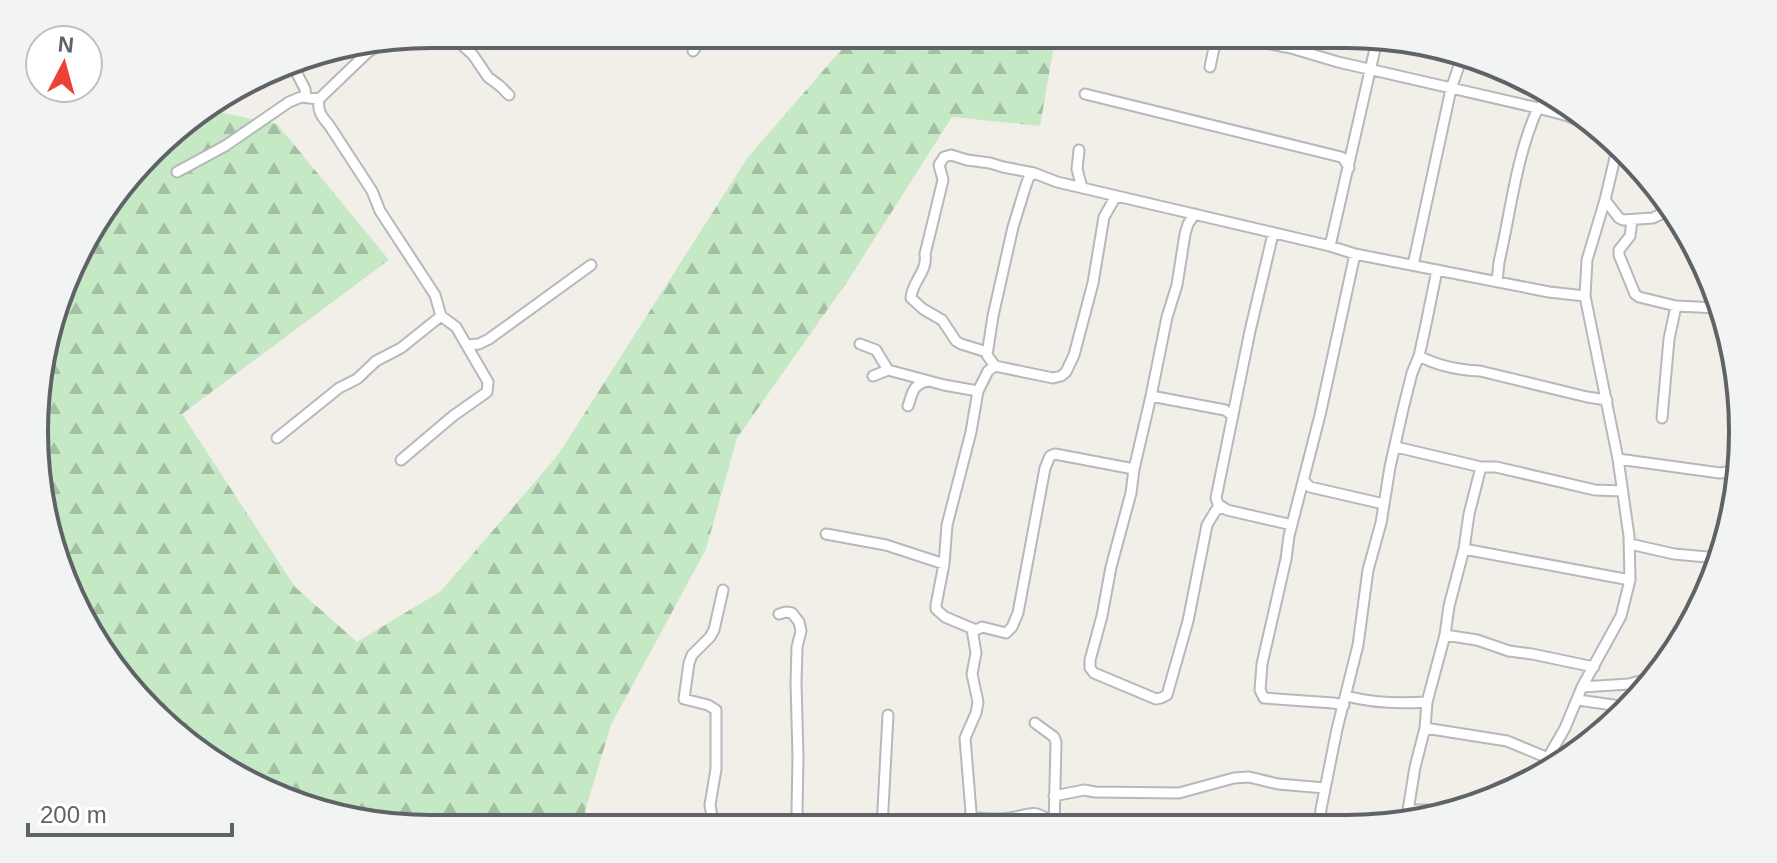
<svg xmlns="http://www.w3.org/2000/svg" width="1777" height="863" font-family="Helvetica,sans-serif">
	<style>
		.forest { fill: url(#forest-firs) }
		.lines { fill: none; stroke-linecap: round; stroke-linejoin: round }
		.minor-casing { stroke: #b5b8bc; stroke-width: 13 }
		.minor { stroke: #fff; stroke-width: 9 }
		.rim { fill: none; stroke: #5f6368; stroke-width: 4 }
	</style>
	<defs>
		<pattern id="forest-firs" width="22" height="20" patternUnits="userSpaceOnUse" patternTransform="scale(2)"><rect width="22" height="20" fill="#c5e8c5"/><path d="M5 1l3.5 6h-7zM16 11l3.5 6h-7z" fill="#a3c0a4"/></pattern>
	</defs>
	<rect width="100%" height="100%" fill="#f1efe8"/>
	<path class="forest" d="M 855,34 L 1056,34 L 1040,126 L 952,117 L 849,279 L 737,438 L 706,549 L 611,725 L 585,811 L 587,828 L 431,829 L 279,799 L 151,713 L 75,608 L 37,483 L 42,354 L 101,211 L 189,116 L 204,109 L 277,124 L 389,260 L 182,414 L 295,587 L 357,642 L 441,591 L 558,455 L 748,157 Z"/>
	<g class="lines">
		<g class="minor-casing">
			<path id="minor" d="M 450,34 L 473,55 L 488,77 L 500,86 L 509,95
				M 1218,34 L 1291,48 L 1338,62 L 1538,108 L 1568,116 L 1586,124
				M 385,42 L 368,52 L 319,99 C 317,111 322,117 329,125 L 372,191 L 380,211 L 435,295 L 441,316 L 456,327 L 488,382 L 487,392 L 453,416 L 401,460
				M 1160,43 L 1183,34
				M 1291,48 L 1292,34
				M 693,51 L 705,34
				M 291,62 L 305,89 L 306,97
				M 1210,67 L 1217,34
				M 1085,94 L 1341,157 L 1344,159 L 1349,168
				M 1541,109 L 1545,96
				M 1079,150 L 1077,169 L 1082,188
				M 177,172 L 225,146 L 289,102 L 301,97 L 319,99
				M 1034,173 L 1029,177 L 1026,185 L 1013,227 L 993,316 L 987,355 L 995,366 L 1053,378 L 1061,376 L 1066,372 L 1074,355 L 1093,283 L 1104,217 L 1116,196
				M 1605,200 L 1619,218 L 1623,220 L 1653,218 L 1667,211
				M 1195,214 L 1188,224 L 1185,234 L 1177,285 L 1167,317 L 1151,396 L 1134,469 L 1131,493 L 1111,567 L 1102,616 L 1090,660 L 1090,668 L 1094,673 L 1156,699 L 1161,698 L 1167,695 L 1188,621 L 1207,525 L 1216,510 L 1223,508
				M 1632,220 L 1630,236 L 1619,250 L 1619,255 L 1635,294 L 1639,297 L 1676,306 L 1718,308
				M 1273,234 L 1250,331 L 1216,498 L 1218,504 L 1227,510 L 1292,525
				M 1330,246 L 1377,40
				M 1413,265 L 1451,89 L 1462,57
				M 1497,282 L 1499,262 C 1511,211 1516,156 1538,108
				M 860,344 L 876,350 L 888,370 L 944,385 L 978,391
				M 467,345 L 479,344 L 489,339 L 591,265
				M 987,352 L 961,344 L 956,341 L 942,320 L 923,309 L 911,298 C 912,281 928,272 925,254 L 943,180 L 939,165 L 944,157 L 951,155 L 967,160 L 990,163 L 1003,167 L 1034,173 L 1057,182 L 1330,246 L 1355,254 L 1549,292 L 1585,296
				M 1419,356 C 1438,366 1458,370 1480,371 L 1587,397 L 1607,400
				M 995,366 L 988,371 L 978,391 L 971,432 L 947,525 L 944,564 L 936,605 L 936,609 L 945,617 L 976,630 L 982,627 L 1006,633 L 1012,627 L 1018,613 L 1045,468 L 1050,456 L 1055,454 L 1134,469
				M 873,376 L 888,370
				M 1151,396 L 1225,410 L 1233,416
				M 908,406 C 913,392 912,385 928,381
				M 1662,418 L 1669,339 L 1676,306
				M 277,438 L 339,388 L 357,379 L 376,361 L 401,348 L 441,316
				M 1396,447 L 1481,467
				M 1618,459 L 1720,473 L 1735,471
				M 1304,481 L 1310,487 L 1384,504
				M 826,534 L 886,545 L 944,564
				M 1630,544 L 1674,554 L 1718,558
				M 1464,549 L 1630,580
				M 779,614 L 786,612 L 792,613 L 799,622 L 801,631 L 797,647 L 796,683 L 798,756 L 797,811 L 800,828
				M 1445,635 L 1477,640 L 1509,651 L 1532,654 L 1594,667
				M 1582,687 L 1629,684 L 1651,678
				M 1346,696 C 1373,703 1399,704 1427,702
				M 1578,700 L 1627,707
				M 1344,705 L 1333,703 L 1264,698 L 1260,690 L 1262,664 L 1286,559 L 1289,536 L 1320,415 L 1355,254
				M 1035,723 L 1054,737 L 1056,742 L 1054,827
				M 1425,728 L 1507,741 L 1548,758
				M 1538,775 L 1565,728 L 1582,687 L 1621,616 L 1630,580 L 1629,536 L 1618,459 L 1585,296 L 1587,260 L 1605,200 L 1618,145
				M 1054,796 L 1084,790 L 1095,792 L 1179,793 L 1234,778 L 1249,777 L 1278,784 L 1325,788
				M 1408,810 L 1429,810 L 1441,814
				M 970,817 C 983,819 997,820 1010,818 C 1034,814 1031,808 1054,823
				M 1406,823 L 1415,767 L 1425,728 L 1427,702 L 1445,635 L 1449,606 L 1464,549 L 1469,514 L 1481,467 L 1496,467 L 1595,490 L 1622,491
				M 1221,826 L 1221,824
				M 1320,826 L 1321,809 L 1337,729 L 1358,645 L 1368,570 L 1381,523 L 1390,467 L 1403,409 L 1412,373 L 1419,356 L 1425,329 L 1437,270
				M 882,827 L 888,715
				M 968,827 L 971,812 L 965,738 L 976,713 L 978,702 L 972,674 L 976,653 L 972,629
				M 714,828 L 710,805 L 716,769 L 716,710 L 708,705 L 684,699 L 689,663 L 692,655 L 710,637 L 714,630 L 723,590"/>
		</g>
		<use href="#minor" class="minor"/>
	</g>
	<path d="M0 0H1777V863H0ZM431 48H1346A383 383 0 0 1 1729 431V432A383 383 0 0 1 1346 815H431A383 383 0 0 1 48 432V431A383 383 0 0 1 431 48Z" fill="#f2f3f3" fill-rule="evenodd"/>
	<path class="rim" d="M431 48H1346A383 383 0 0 1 1729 431V432A383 383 0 0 1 1346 815H431A383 383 0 0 1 48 432V431A383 383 0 0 1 431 48Z"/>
	<g transform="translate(64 64) rotate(6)"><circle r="38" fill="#ffffff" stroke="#bfc1c3" stroke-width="2"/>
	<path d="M0-6L14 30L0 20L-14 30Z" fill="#ea4335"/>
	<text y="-12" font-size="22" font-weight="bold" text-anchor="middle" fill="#5f6368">N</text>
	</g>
	<path d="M28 823v12h204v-12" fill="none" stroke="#5f6368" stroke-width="4"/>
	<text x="40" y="823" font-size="24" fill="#5f6368" stroke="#ffffff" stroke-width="6" paint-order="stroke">200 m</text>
</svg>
